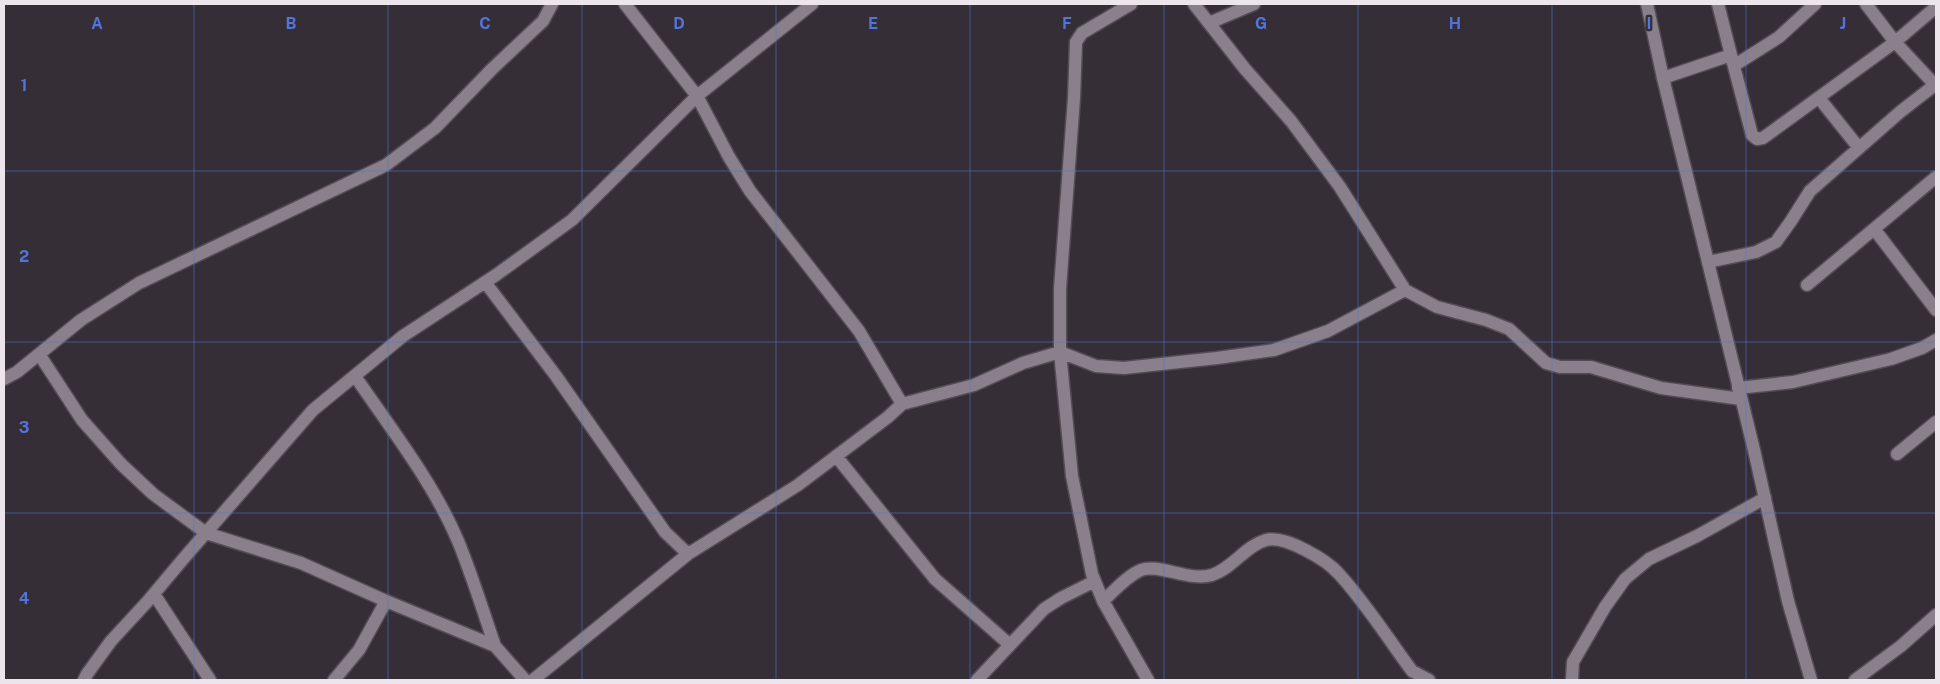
<svg xmlns="http://www.w3.org/2000/svg" width="1940" height="684" font-family="'Public Sans',sans-serif">
	<style>
		.lines { fill: none; stroke-linecap: round; stroke-linejoin: round }
		.minor-casing { stroke: #544c54; stroke-width: 15 }
		.tertiary-casing { stroke: #544c54; stroke-width: 15 }
		.minor { stroke: #8a808b; stroke-width: 12 }
		.tertiary { stroke: #8a808b; stroke-width: 12 }
		.grid { fill: none; stroke: #5174dd; stroke-width: 1; stroke-opacity: 0.55 }
		.grid-label { font-size: 16px; text-anchor: middle; font-weight: bold; fill: #5174dd; stroke: #362e37; stroke-width: 4.5; stroke-linejoin: round; paint-order: stroke }
	</style>
	<rect width="100%" height="100%" fill="#362e37"/>
	<g class="lines">
		<g class="minor-casing">
			<path id="minor" d="M 625,4 L 697,96 L 729,157 L 750,191 L 859,331 L 902,404
				M 1131,4 L 1082,33 L 1076,42 L 1074,98 L 1060,289 L 1060,352 L 1072,476 L 1092,574 L 1103,601 L 1148,680
				M 1194,4 L 1245,69 L 1291,121 L 1340,187 L 1405,290 L 1437,307 L 1486,320 L 1509,329 L 1546,363 L 1560,367 L 1591,367 L 1661,388 L 1741,399
				M 1866,4 L 1895,42 L 1935,85
				M 1209,23 L 1254,4
				M 1731,55 L 1752,135 L 1757,139 L 1763,138 L 1895,42 L 1936,7
				M 1735,65 L 1779,37 L 1815,4
				M 1663,78 L 1731,55 L 1718,4
				M 1819,98 L 1859,148
				M 1875,230 L 1936,310
				M 1708,262 L 1756,252 L 1776,242 L 1791,221 L 1810,191 L 1900,112 L 1936,84
				M 485,282 L 556,376 L 665,532 L 688,554
				M 1807,285 L 1936,177
				M 39,354 L 82,420 L 121,464 L 153,494 L 206,533 L 301,563 L 386,601 L 495,646 L 525,680
				M 355,376 C 391,429 433,482 458,541 C 472,575 483,611 495,646
				M 4,379 L 17,372 L 81,320 L 139,283 L 386,165 L 435,128 L 492,69 L 543,21 L 552,4
				M 1738,388 L 1793,382 L 1891,359 L 1922,348 L 1936,340
				M 1897,454 L 1936,422
				M 836,456 L 935,579 L 1010,645
				M 154,594 L 210,680
				M 1103,601 C 1115,590 1127,576 1141,570 C 1159,563 1189,582 1212,575 C 1233,568 1245,546 1266,540 C 1285,535 1327,560 1339,574 C 1365,602 1389,640 1412,671 L 1429,680
				M 84,680 L 87,674 L 111,641 L 147,602 L 184,558 L 313,410 L 403,336 L 496,275 L 572,220 L 697,96 L 812,4
				M 334,680 L 359,650 L 386,601
				M 533,680 L 688,554 L 798,485 L 888,417 L 902,404 L 974,385 L 1023,363 L 1060,352 L 1096,366 L 1124,368 L 1217,358 L 1274,350 L 1328,331 L 1405,290
				M 977,680 L 1044,609 L 1061,598 L 1095,581
				M 1572,680 L 1573,662 L 1605,607 L 1625,579 L 1649,559 L 1697,536 L 1765,498
				M 1855,680 L 1901,646 L 1936,615"/>
		</g>
		<g class="tertiary-casing">
			<path id="tertiary" d="M 1647,4 L 1663,78 L 1754,450 L 1788,601 L 1811,680"/>
		</g>
		<use href="#minor" class="minor"/>
		<use href="#tertiary" class="tertiary"/>
	</g>
	<path class="grid" d="M 194,4 L 194,680M 388,4 L 388,680M 582,4 L 582,680M 776,4 L 776,680M 970,4 L 970,680M 1164,4 L 1164,680M 1358,4 L 1358,680M 1552,4 L 1552,680M 1746,4 L 1746,680M 4,171 L 1936,171M 4,342 L 1936,342M 4,513 L 1936,513"/>
	<g class="grid-label">
		<text x="97" y="29">A</text>
		<text x="291" y="29">B</text>
		<text x="485" y="29">C</text>
		<text x="679" y="29">D</text>
		<text x="873" y="29">E</text>
		<text x="1067" y="29">F</text>
		<text x="1261" y="29">G</text>
		<text x="1455" y="29">H</text>
		<text x="1649" y="29">I</text>
		<text x="1843" y="29">J</text>
		<text x="24" y="91">1</text>
		<text x="24" y="262">2</text>
		<text x="24" y="433">3</text>
		<text x="24" y="604">4</text>
	</g>
	<rect width="1940" height="684" fill="none" stroke="#ece6ec" stroke-width="10"/>
</svg>
